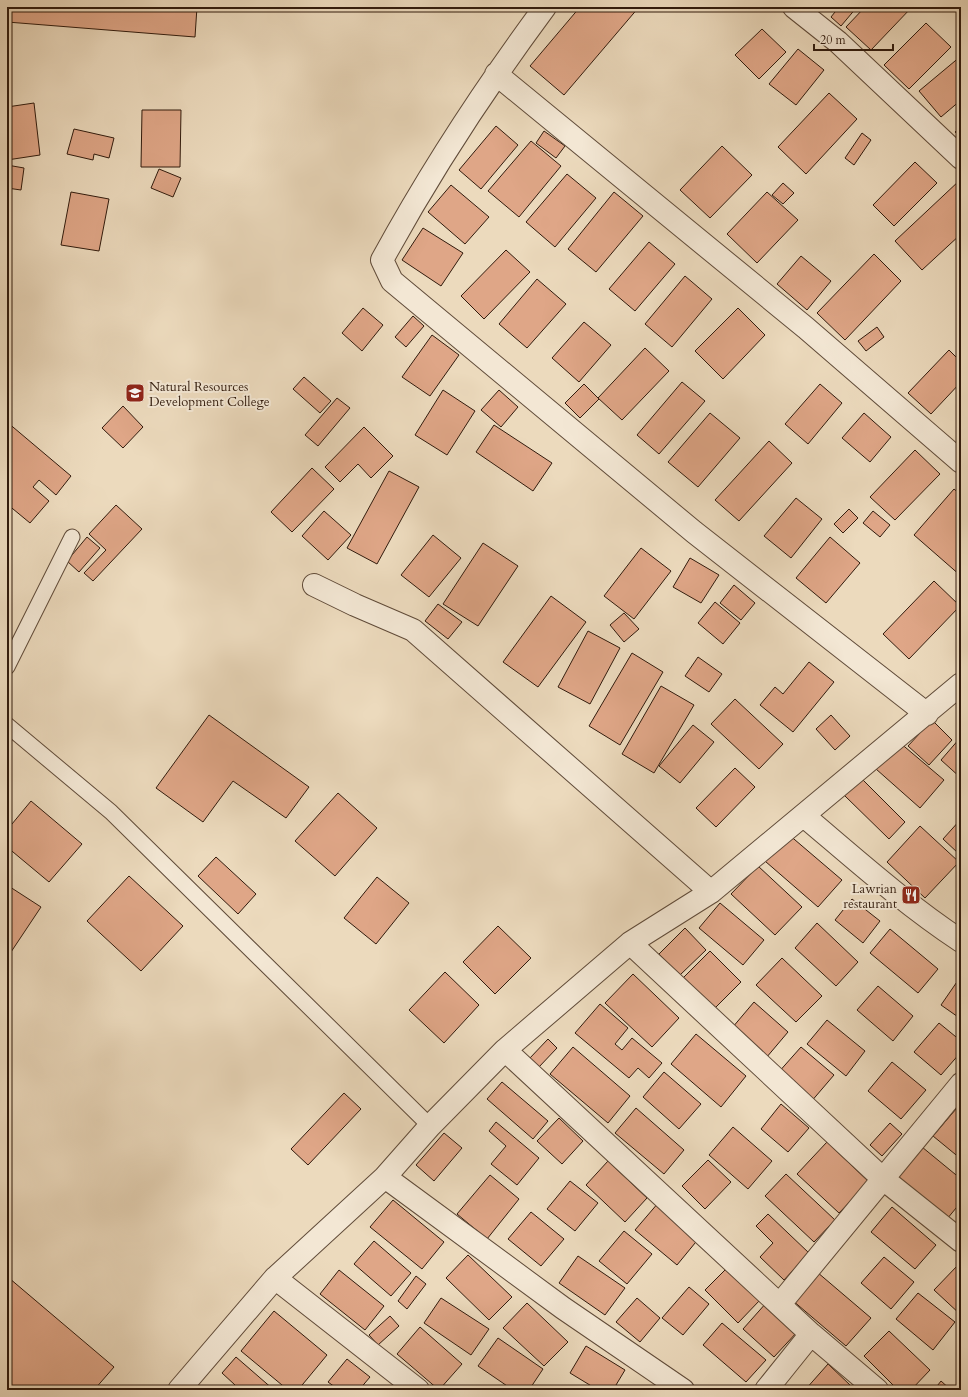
<svg xmlns="http://www.w3.org/2000/svg" width="968" height="1397" font-family="Cardo,serif">
	<style>
		.building { fill: #dfa687; stroke: #311b0d }
		.lines { fill: none; stroke-linecap: round; stroke-linejoin: round }
		.service-casing { stroke: #604b39; stroke-width: 17 }
		.minor-casing { stroke: #604b39; stroke-width: 24 }
		.service { stroke: #f3e7d4; stroke-width: 15 }
		.minor { stroke: #f3e7d4; stroke-width: 22 }
		.labels { text-anchor: middle; stroke-width: 4; stroke-linejoin: round; paint-order: stroke }
		.poi-label { font-size: 13px; fill: #311b0d; stroke: #f3e7d4; text-anchor: start }
	</style>
	<rect width="100%" height="100%" fill="#ecdabd"/>
	<filter id="stains"><feTurbulence type="fractalNoise" baseFrequency=".005" numOctaves="4"/><feColorMatrix values="0 0 0 0 .2 0 0 0 0 .09 0 0 0 0 .02 0 0 0 .5 -.17"/></filter>
	<radialGradient id="worn" r=".72"><stop offset=".6" stop-color="#630" stop-opacity="0"/><stop offset="1" stop-color="#630" stop-opacity=".3"/></radialGradient>
	<path class="building" d="M 7,7 L 197,7 L 195,37 L 7,22 Z
		M 580,7 L 639,7 L 564,95 L 530,66 Z
		M 839,7 L 857,7 L 841,26 L 831,17 Z
		M 865,7 L 912,7 L 871,50 L 846,27 Z
		M 926,23 L 951,47 L 909,89 L 884,65 Z
		M 762,29 L 786,52 L 759,79 L 735,55 Z
		M 798,49 L 824,70 L 796,105 L 769,84 Z
		M 961,56 L 961,100 L 941,117 L 919,91 Z
		M 829,93 L 857,119 L 806,174 L 778,147 Z
		M 34,103 L 40,155 L 7,160 L 7,107 Z
		M 142,110 L 181,110 L 180,167 L 141,167 Z
		M 496,126 L 518,145 L 481,189 L 459,170 Z
		M 961,126 L 961,137 L 955,132 Z
		M 74,129 L 114,138 L 109,158 L 94,154 L 93,160 L 67,154 Z
		M 544,131 L 565,146 L 556,158 L 536,143 Z
		M 862,133 L 871,140 L 854,165 L 845,158 Z
		M 531,141 L 561,166 L 519,217 L 488,191 Z
		M 722,146 L 752,175 L 710,218 L 680,190 Z
		M 915,162 L 937,183 L 894,226 L 873,205 Z
		M 7,165 L 24,168 L 21,190 L 7,188 Z
		M 159,169 L 181,178 L 173,197 L 151,188 Z
		M 567,174 L 596,198 L 555,247 L 526,222 Z
		M 960,180 L 961,234 L 922,270 L 895,241 Z
		M 783,183 L 794,193 L 783,204 L 772,195 Z
		M 451,185 L 489,217 L 465,244 L 428,212 Z
		M 71,192 L 109,199 L 99,251 L 61,245 Z
		M 614,192 L 643,216 L 596,272 L 568,249 Z
		M 767,192 L 798,220 L 757,263 L 727,234 Z
		M 423,228 L 463,253 L 441,286 L 402,260 Z
		M 649,242 L 675,264 L 635,311 L 609,289 Z
		M 506,250 L 530,272 L 484,319 L 461,296 Z
		M 874,254 L 901,281 L 845,340 L 817,313 Z
		M 801,256 L 831,281 L 807,310 L 777,284 Z
		M 685,276 L 712,299 L 672,347 L 645,324 Z
		M 537,279 L 566,304 L 527,348 L 499,324 Z
		M 363,308 L 383,325 L 362,351 L 342,333 Z
		M 738,308 L 765,335 L 723,379 L 695,351 Z
		M 413,316 L 424,326 L 406,347 L 395,337 Z
		M 584,322 L 611,345 L 579,382 L 552,358 Z
		M 877,327 L 884,337 L 866,351 L 858,341 Z
		M 432,335 L 459,355 L 430,396 L 402,377 Z
		M 645,348 L 669,371 L 622,420 L 598,398 Z
		M 949,350 L 961,362 L 961,382 L 931,414 L 908,393 Z
		M 304,377 L 331,401 L 320,413 L 293,389 Z
		M 682,382 L 705,401 L 659,454 L 637,435 Z
		M 584,384 L 599,399 L 580,418 L 565,403 Z
		M 820,384 L 842,403 L 808,444 L 785,424 Z
		M 443,390 L 475,411 L 447,455 L 415,435 Z
		M 499,390 L 518,407 L 501,427 L 481,410 Z
		M 337,398 L 350,408 L 318,446 L 305,435 Z
		M 961,403 L 961,411 L 957,407 Z
		M 123,406 L 143,427 L 123,448 L 102,428 Z
		M 710,413 L 740,438 L 698,487 L 668,462 Z
		M 864,413 L 891,437 L 870,462 L 842,438 Z
		M 7,422 L 71,476 L 56,495 L 39,480 L 33,487 L 49,501 L 30,523 L 7,504 Z
		M 494,425 L 552,463 L 533,491 L 476,452 Z
		M 364,427 L 393,456 L 371,478 L 358,464 L 340,482 L 325,467 Z
		M 769,441 L 792,463 L 739,521 L 715,500 Z
		M 915,450 L 940,474 L 895,520 L 870,497 Z
		M 312,468 L 334,489 L 292,532 L 271,512 Z
		M 389,471 L 419,487 L 377,564 L 347,548 Z
		M 954,489 L 961,495 L 961,576 L 914,535 Z
		M 796,498 L 822,519 L 791,558 L 764,536 Z
		M 116,505 L 142,529 L 93,581 L 84,573 L 106,550 L 89,534 Z
		M 849,509 L 858,518 L 843,533 L 834,524 Z
		M 324,511 L 351,535 L 328,560 L 302,536 Z
		M 873,511 L 890,525 L 880,537 L 863,523 Z
		M 433,535 L 461,558 L 429,597 L 401,575 Z
		M 87,537 L 100,548 L 79,572 L 67,561 Z
		M 830,537 L 860,563 L 826,603 L 796,578 Z
		M 483,543 L 518,566 L 478,626 L 443,604 Z
		M 641,548 L 671,571 L 634,619 L 604,596 Z
		M 690,558 L 719,575 L 701,603 L 673,587 Z
		M 934,581 L 960,606 L 909,659 L 883,634 Z
		M 734,585 L 755,603 L 741,620 L 720,603 Z
		M 551,596 L 586,622 L 538,687 L 503,662 Z
		M 715,602 L 740,623 L 723,644 L 698,623 Z
		M 438,604 L 462,622 L 448,639 L 425,621 Z
		M 624,613 L 639,629 L 624,642 L 610,625 Z
		M 588,631 L 620,648 L 590,704 L 558,687 Z
		M 632,653 L 663,672 L 620,745 L 589,726 Z
		M 698,657 L 722,674 L 709,692 L 685,676 Z
		M 809,662 L 834,682 L 793,732 L 760,705 L 775,687 L 783,694 Z
		M 661,686 L 694,705 L 654,773 L 622,754 Z
		M 735,699 L 783,744 L 759,769 L 711,724 Z
		M 209,715 L 309,787 L 286,818 L 233,781 L 203,822 L 156,788 Z
		M 831,715 L 850,736 L 835,750 L 816,729 Z
		M 932,720 L 952,740 L 929,765 L 908,746 Z
		M 693,725 L 714,742 L 680,783 L 659,766 Z
		M 960,738 L 961,739 L 961,778 L 941,760 Z
		M 899,742 L 944,780 L 920,808 L 876,769 Z
		M 735,768 L 755,787 L 716,827 L 696,808 Z
		M 861,778 L 905,822 L 889,839 L 844,795 Z
		M 338,793 L 377,828 L 335,876 L 295,841 Z
		M 31,801 L 82,844 L 49,882 L 7,847 L 7,830 Z
		M 961,819 L 961,849 L 958,853 L 943,839 Z
		M 920,826 L 959,862 L 925,898 L 887,862 Z
		M 781,828 L 842,880 L 818,907 L 758,855 Z
		M 216,857 L 256,894 L 238,914 L 198,876 Z
		M 758,866 L 802,907 L 775,935 L 731,894 Z
		M 129,876 L 183,926 L 141,971 L 87,921 Z
		M 377,877 L 409,903 L 376,944 L 344,918 Z
		M 7,885 L 41,907 L 11,952 L 7,950 Z
		M 852,899 L 880,921 L 863,943 L 835,920 Z
		M 720,903 L 764,940 L 743,965 L 699,928 Z
		M 817,923 L 858,962 L 836,986 L 795,948 Z
		M 498,926 L 531,958 L 495,994 L 463,962 Z
		M 685,928 L 706,950 L 680,975 L 659,954 Z
		M 890,929 L 938,969 L 918,993 L 870,953 Z
		M 710,951 L 741,982 L 714,1009 L 683,978 Z
		M 782,958 L 822,996 L 796,1022 L 756,985 Z
		M 445,972 L 479,1005 L 444,1043 L 409,1010 Z
		M 633,974 L 679,1018 L 652,1047 L 605,1003 Z
		M 961,976 L 961,1019 L 941,1005 Z
		M 878,986 L 913,1016 L 893,1041 L 857,1010 Z
		M 754,1002 L 788,1032 L 766,1058 L 732,1028 Z
		M 600,1004 L 628,1028 L 615,1044 L 622,1050 L 632,1038 L 662,1063 L 649,1078 L 638,1068 L 629,1078 L 575,1033 Z
		M 827,1020 L 865,1051 L 846,1076 L 807,1044 Z
		M 939,1023 L 961,1041 L 961,1052 L 941,1075 L 914,1052 Z
		M 696,1034 L 746,1076 L 721,1107 L 671,1064 Z
		M 548,1039 L 557,1048 L 538,1068 L 529,1059 Z
		M 573,1047 L 630,1096 L 608,1123 L 550,1074 Z
		M 801,1047 L 834,1075 L 810,1103 L 777,1074 Z
		M 892,1062 L 926,1090 L 901,1119 L 868,1091 Z
		M 664,1072 L 701,1104 L 679,1129 L 643,1097 Z
		M 502,1082 L 548,1121 L 533,1139 L 487,1099 Z
		M 344,1093 L 361,1109 L 308,1165 L 291,1149 Z
		M 781,1104 L 809,1128 L 788,1152 L 761,1129 Z
		M 636,1108 L 684,1150 L 664,1174 L 615,1133 Z
		M 956,1109 L 961,1114 L 961,1159 L 933,1136 Z
		M 559,1118 L 583,1141 L 562,1164 L 537,1141 Z
		M 496,1122 L 539,1158 L 517,1185 L 491,1164 L 506,1146 L 489,1131 Z
		M 890,1123 L 902,1134 L 882,1156 L 870,1145 Z
		M 733,1127 L 772,1161 L 748,1189 L 709,1155 Z
		M 444,1133 L 462,1148 L 434,1181 L 416,1165 Z
		M 827,1142 L 869,1182 L 839,1213 L 797,1174 Z
		M 922,1147 L 961,1179 L 961,1202 L 947,1219 L 896,1177 Z
		M 708,1160 L 731,1182 L 705,1209 L 682,1186 Z
		M 608,1161 L 647,1198 L 625,1222 L 586,1185 Z
		M 786,1174 L 835,1220 L 814,1242 L 765,1196 Z
		M 490,1175 L 519,1199 L 487,1239 L 457,1214 Z
		M 570,1181 L 598,1203 L 575,1231 L 547,1209 Z
		M 393,1200 L 444,1242 L 422,1269 L 370,1227 Z
		M 659,1202 L 700,1237 L 677,1265 L 635,1230 Z
		M 892,1207 L 936,1245 L 915,1269 L 871,1232 Z
		M 531,1212 L 564,1239 L 541,1266 L 508,1239 Z
		M 768,1214 L 809,1253 L 784,1280 L 760,1257 L 773,1243 L 756,1226 Z
		M 624,1231 L 652,1254 L 627,1284 L 599,1261 Z
		M 374,1241 L 411,1273 L 391,1296 L 354,1264 Z
		M 468,1255 L 512,1297 L 489,1320 L 446,1278 Z
		M 578,1256 L 625,1288 L 605,1315 L 559,1283 Z
		M 884,1257 L 914,1282 L 891,1309 L 861,1283 Z
		M 958,1265 L 961,1268 L 961,1315 L 934,1290 Z
		M 727,1268 L 760,1300 L 738,1323 L 705,1290 Z
		M 339,1270 L 384,1306 L 365,1330 L 320,1294 Z
		M 817,1272 L 871,1318 L 846,1346 L 792,1300 Z
		M 416,1276 L 426,1284 L 407,1309 L 398,1301 Z
		M 9,1278 L 114,1367 L 94,1390 L 10,1390 L 7,1387 L 7,1280 Z
		M 689,1287 L 709,1304 L 683,1335 L 662,1318 Z
		M 918,1293 L 955,1322 L 933,1350 L 896,1319 Z
		M 441,1298 L 489,1329 L 471,1355 L 424,1323 Z
		M 637,1298 L 660,1318 L 640,1342 L 616,1322 Z
		M 767,1302 L 798,1331 L 774,1357 L 743,1329 Z
		M 527,1303 L 568,1342 L 544,1366 L 503,1328 Z
		M 274,1311 L 327,1355 L 298,1390 L 288,1390 L 241,1351 Z
		M 390,1316 L 399,1326 L 378,1345 L 369,1335 Z
		M 722,1323 L 766,1360 L 746,1382 L 703,1345 Z
		M 420,1327 L 462,1364 L 439,1390 L 397,1354 Z
		M 889,1331 L 930,1370 L 911,1390 L 898,1390 L 864,1356 Z
		M 498,1338 L 543,1369 L 529,1390 L 513,1390 L 478,1366 Z
		M 586,1346 L 625,1370 L 613,1390 L 598,1390 L 570,1373 Z
		M 236,1357 L 274,1390 L 230,1390 L 235,1385 L 222,1373 Z
		M 347,1359 L 370,1377 L 359,1390 L 339,1390 L 328,1382 Z
		M 828,1364 L 850,1385 L 845,1390 L 805,1390 Z
		M 941,1381 L 951,1390 L 934,1390 Z
		M 396,1384 L 403,1390 L 390,1390 Z
		M 495,1385 L 500,1390 L 490,1390 Z"/>
	<g class="lines">
		<g class="service-casing">
			<path id="service" d="M 7,667 L 72,537
				M 7,725 L 111,812 L 430,1126"/>
		</g>
		<g class="minor-casing">
			<path id="minor" d="M 545,7 C 485,88 430,172 382,260 L 392,281 L 694,532 L 927,714
				M 794,7 L 838,42 L 961,158
				M 496,74 L 806,328 L 961,462
				M 314,585 L 355,605 L 413,630 L 711,892
				M 804,816 C 855,859 905,904 961,941
				M 630,943 L 882,1178 L 961,1241
				M 505,1050 L 811,1334 L 877,1390
				M 385,1177 L 563,1308 L 683,1390
				M 275,1278 L 418,1390
				M 780,1304 L 961,1084
				M 179,1390 L 275,1278 L 385,1177 L 430,1126 L 505,1050 L 630,943 L 711,892 L 961,684
				M 766,1390 L 811,1334"/>
		</g>
		<use href="#service" class="service"/>
		<use href="#minor" class="minor"/>
	</g>
	<defs>
		<g id="university-square" transform="scale(1)"><rect x="-9" y="-9" width="18" height="18" rx="4" fill="#8f2418" stroke="#f3e7d4"/><path d="M0-5L7-2L0 1L-7-2ZM-4 1L0 2.5L4 1V4Q0 6-4 4Z" fill="#fff"/></g>
		<g id="restaurant-square" transform="scale(1)"><rect x="-9" y="-9" width="18" height="18" rx="4" fill="#8f2418" stroke="#f3e7d4"/><path d="M-5-6h1v4h1v-4h1v4h1v-4h1v5L-1.5 .5V6h-2V.5L-5-1ZM5-6V6H3V1.5H1.5Q1.5-4 5-6Z" fill="#fff"/></g>
	</defs>
	<g fill-rule="evenodd">
		<use href="#university-square" x="135" y="393"/>
		<use href="#restaurant-square" x="911" y="895"/>
	</g>
	<g class="labels">
		<g class="poi-label">
			<text x="149" y="391">Natural Resources<tspan x="149" dy="15">Development College</tspan></text>
			<text x="897" y="893" text-anchor="end">Lawrian<tspan x="897" dy="15">restaurant</tspan></text>
		</g>
	</g>
	<rect width="968" height="1397" fill="none" stroke="#ecdabd" stroke-width="24"/>
	<rect x="8" y="8" width="952" height="1381" fill="none" stroke="#311b0d" stroke-width="2"/>
	<rect x="12" y="12" width="944" height="1373" fill="none" stroke="#311b0d"/>
	<path d="M814 44v6h79v-6" fill="none" stroke="#311b0d" stroke-width="2"/>
	<text x="820" y="44" font-size="12" fill="#311b0d" stroke="#f3e7d4" stroke-width="3" paint-order="stroke">20 m</text>
	<rect width="100%" height="100%" filter="url(#stains)"/>
	<rect width="100%" height="100%" fill="url(#worn)"/>
</svg>
